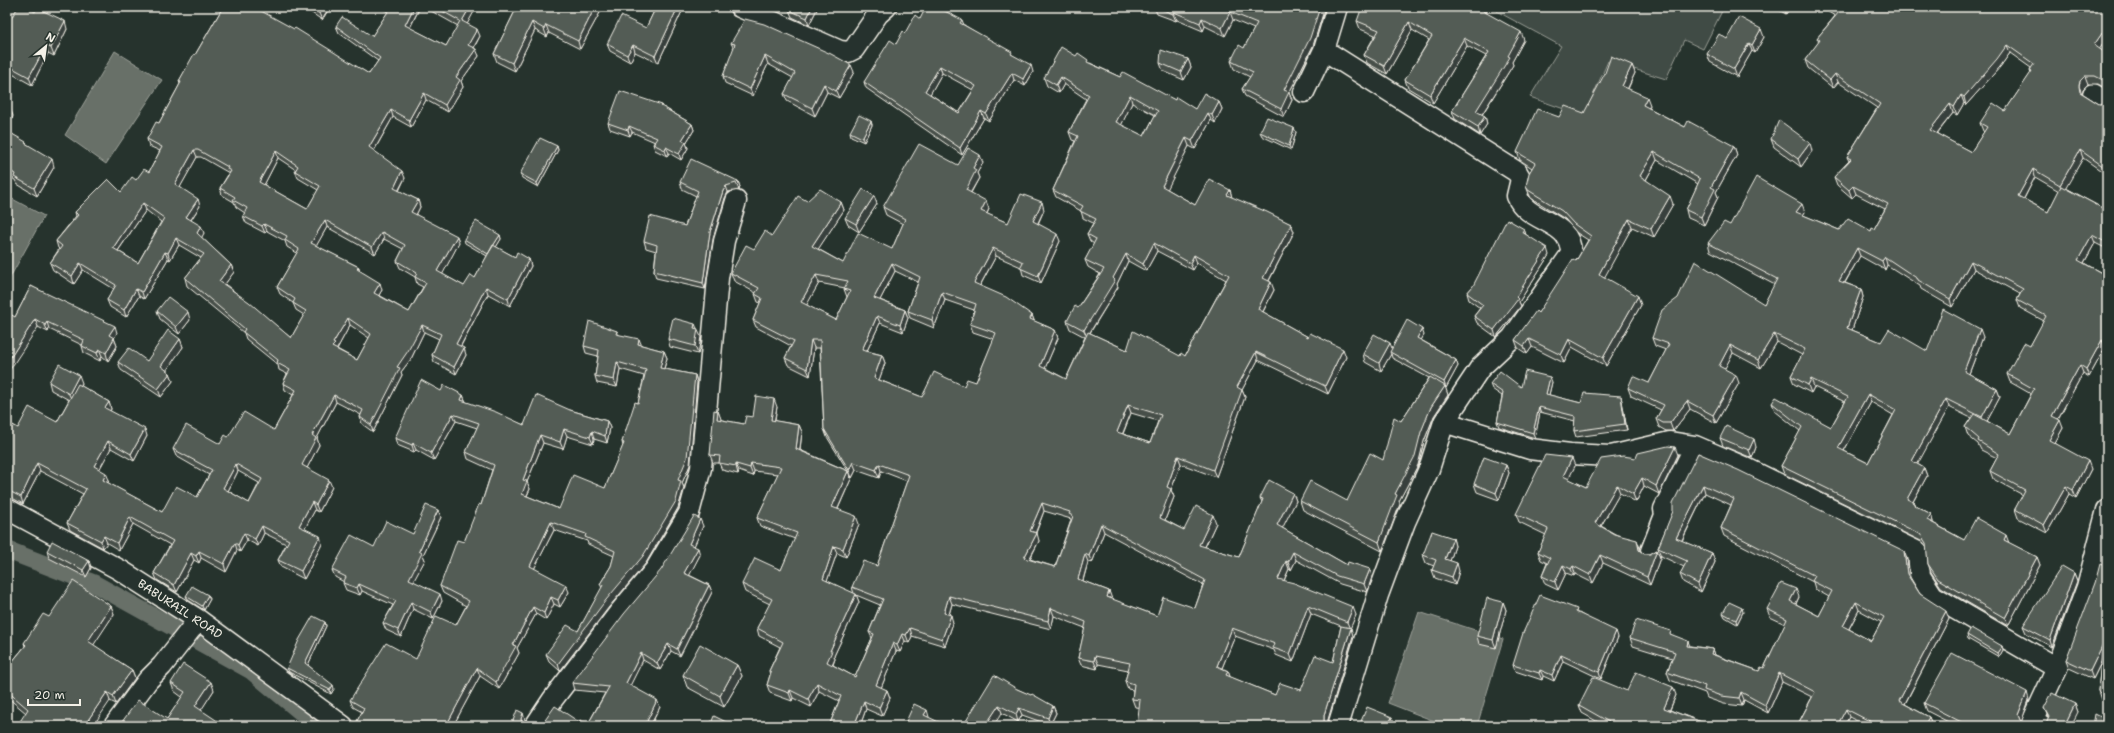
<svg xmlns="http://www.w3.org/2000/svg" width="2114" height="733" font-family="'Shantell Sans',sans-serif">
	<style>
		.green { fill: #414b45; stroke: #9a9e96 }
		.water { fill: #676f68; stroke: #9fa39b }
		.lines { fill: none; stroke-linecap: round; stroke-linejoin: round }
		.canal { stroke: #676f68; stroke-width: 18 }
		.minor-casing { stroke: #f4f1e8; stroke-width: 23 }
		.minor { stroke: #26332d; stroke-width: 20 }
		.wall { fill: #474f49; stroke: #f4f1e8; fill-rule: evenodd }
		.shaded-wall { fill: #39403c; stroke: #f4f1e8 }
		.building { fill: #525c55; stroke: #f4f1e8; fill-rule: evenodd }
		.labels { text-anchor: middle; stroke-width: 3; stroke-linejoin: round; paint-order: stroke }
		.street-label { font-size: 12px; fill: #f4f1e8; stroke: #26332d }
	</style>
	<rect width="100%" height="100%" fill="#26332d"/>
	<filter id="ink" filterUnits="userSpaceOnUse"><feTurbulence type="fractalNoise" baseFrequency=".025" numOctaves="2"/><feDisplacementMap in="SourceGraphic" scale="8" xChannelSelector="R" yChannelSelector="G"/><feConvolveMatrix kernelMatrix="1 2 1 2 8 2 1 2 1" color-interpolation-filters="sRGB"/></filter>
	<g filter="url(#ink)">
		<path class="green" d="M 1489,7 L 1724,7 L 1703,49 L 1684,40 L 1666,79 L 1608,61 L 1584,116 L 1530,97 L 1561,46 Z"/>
		<path class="water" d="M 115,51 L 162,80 L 106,164 L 65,135 Z
			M 7,196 L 44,216 L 7,283 Z
			M 1419,612 L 1503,639 L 1477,726 L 1447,726 L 1388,703 Z"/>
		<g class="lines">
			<path class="canal" d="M 7,550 L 95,584 L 252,671 L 318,726"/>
			<g class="minor-casing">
				<path id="minor" d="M 740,7 L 840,51 L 848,52 L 854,49 L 878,14 L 886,7
					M 1324,50 L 1517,172 L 1521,179 L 1517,196 C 1528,224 1572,219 1571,254 L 1512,338 L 1480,368 L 1444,422
					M 1304,92 L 1324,50 L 1337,7
					M 2093,94 L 2107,102
					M 7,509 L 120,570 L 200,621 L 343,726
					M 1651,551 L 1665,515 L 1664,509 L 1695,446
					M 114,726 L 148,680 L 162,666 L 191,629 L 200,621
					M 535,726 L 553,699 L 618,614 L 655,570 L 689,513 L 701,468 L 718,278 L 724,241 L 736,201
					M 1338,726 L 1378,595 L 1405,522 L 1429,469 L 1444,422 L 1530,449 L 1570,454 L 1611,456 L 1670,442 L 1695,446 L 1746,468 L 1918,552 L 1920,576 L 1933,596 L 2057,668 L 2087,587 L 2107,510
					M 2041,726 L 2032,722 L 2057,668"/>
			</g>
			<use href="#minor" class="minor"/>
		</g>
		<path class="wall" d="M 223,7 L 260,7 L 259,10 L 369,74 L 378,61 L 339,33 L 336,26 L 372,36 L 388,12 L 379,7 L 420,7 L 410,28 L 446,46 L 458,26 L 424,7 L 476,7 L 467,24 L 480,36 L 474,48 L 479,56 L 461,81 L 463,87 L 448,112 L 426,100 L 411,127 L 393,117 L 374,151 L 405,178 L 399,191 L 418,200 L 420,207 L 416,215 L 459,243 L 442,274 L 464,286 L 475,278 L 487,256 L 465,243 L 464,239 L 500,235 L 501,239 L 496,247 L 515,257 L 529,259 L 531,266 L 510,306 L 488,294 L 461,346 L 466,355 L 456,374 L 434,362 L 432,355 L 439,339 L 424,332 L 411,359 L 401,372 L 402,375 L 373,432 L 362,424 L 360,417 L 361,415 L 336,402 L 317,438 L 319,445 L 307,468 L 332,487 L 319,512 L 315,510 L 304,529 L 322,544 L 304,579 L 281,567 L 278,560 L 286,544 L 264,533 L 258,546 L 247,540 L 240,552 L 237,550 L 226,572 L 201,558 L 199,563 L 194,560 L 177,592 L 157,580 L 154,573 L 170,545 L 133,524 L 119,550 L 107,543 L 103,548 L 70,530 L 67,523 L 83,494 L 40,471 L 23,504 L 7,495 L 7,422 L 18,428 L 57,422 L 69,400 L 51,390 L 49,382 L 82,383 L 81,386 L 109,402 L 111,409 L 110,411 L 147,436 L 134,461 L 111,448 L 99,469 L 109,480 L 108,483 L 162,512 L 197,497 L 209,475 L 176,456 L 173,449 L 220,444 L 228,437 L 274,430 L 293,395 L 285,390 L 283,383 L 287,374 L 279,370 L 278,365 L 246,339 L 244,333 L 187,286 L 185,278 L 201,258 L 179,245 L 170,260 L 168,259 L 144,299 L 139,296 L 126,317 L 110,307 L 107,300 L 114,289 L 83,270 L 74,284 L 53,270 L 50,263 L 59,249 L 58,248 L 56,241 L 76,216 L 75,212 L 121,192 L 136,180 L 149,172 L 160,151 L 149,146 L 147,139 L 159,123 L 180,84 L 179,81 L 195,55 ZM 197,157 L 201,157 L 229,173 L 220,188 L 222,195 L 234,202 L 236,207 L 245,213 L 243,216 L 246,223 L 265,233 L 267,231 L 285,241 L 287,247 L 297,253 L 277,287 L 280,294 L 293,303 L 296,310 L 304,315 L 291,338 L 225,284 L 234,272 L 231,265 L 201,237 L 204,233 L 191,220 L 200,206 L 180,187 ZM 278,158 L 296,170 L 295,171 L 298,178 L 318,190 L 307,209 L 264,185 ZM 146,210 L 161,222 L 138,263 L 118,251 ZM 327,227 L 375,254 L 384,239 L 403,249 L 397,261 L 400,268 L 415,277 L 417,284 L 423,287 L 409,312 L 379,295 L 382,290 L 360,271 L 359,267 L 316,246 ZM 350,325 L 369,338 L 357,360 L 337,349 ZM 238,471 L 259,483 L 249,503 L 228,491 Z
			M 303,7 L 330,7 L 322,20 Z
			M 517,7 L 603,7 L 580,49 L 549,33 L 547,37 L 535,30 L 515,71 L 497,62 L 494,54 Z
			M 656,7 L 684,7 L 658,63 L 635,52 L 630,62 L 610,51 L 607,44 L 646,28 Z
			M 818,7 L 809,25 L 792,17 L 789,10 Z
			M 1154,7 L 1325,7 L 1313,46 L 1289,93 L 1292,100 L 1284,117 L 1245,96 L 1242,89 L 1250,77 L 1234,69 L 1231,61 L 1244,48 L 1254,29 L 1233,20 L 1225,36 L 1205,26 L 1203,31 L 1177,20 L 1176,21 L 1157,14 Z
			M 1773,7 L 1790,7 L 1786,14 Z
			M 1820,7 L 2107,7 L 2107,38 L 2099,49 L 2107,54 L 2107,89 L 2098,84 L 2088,84 L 2083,89 L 2082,93 L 2099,104 L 2107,104 L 2107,175 L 2083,158 L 2065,188 L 2106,210 L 2107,208 L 2107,249 L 2095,243 L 2084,263 L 2107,276 L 2107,349 L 2105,348 L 2089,377 L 2083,373 L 2058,419 L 2063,428 L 2055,443 L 2091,469 L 2076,498 L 2069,494 L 2047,533 L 2018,518 L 2015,509 L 2023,495 L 1993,479 L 1990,471 L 1997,458 L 1981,450 L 1978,444 L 1968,436 L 1965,427 L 1971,418 L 1949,407 L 1917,464 L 1924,468 L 1927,476 L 1913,502 L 1915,503 L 1916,506 L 1931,514 L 1933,522 L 1933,523 L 1964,540 L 2009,543 L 2037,557 L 2040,565 L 2008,626 L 1941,587 L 1931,572 L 1928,564 L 1927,547 L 1923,542 L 1784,474 L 1781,466 L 1800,431 L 1775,411 L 1772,403 L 1831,427 L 1845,402 L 1814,387 L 1811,393 L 1794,384 L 1791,376 L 1802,355 L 1777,342 L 1761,368 L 1733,353 L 1724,369 L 1739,383 L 1716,423 L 1690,409 L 1673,431 L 1666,431 L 1659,427 L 1656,419 L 1661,410 L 1631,396 L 1628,388 L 1649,383 L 1666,350 L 1655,346 L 1652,338 L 1678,298 L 1764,304 L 1775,285 L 1710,251 L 1708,243 L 1730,225 L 1805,212 L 1803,215 L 1839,230 L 1871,231 L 1874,229 L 1885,209 L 1856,194 L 1852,198 L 1837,185 L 1834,177 L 1849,161 L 1847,157 L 1877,108 L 1838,82 L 1833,88 L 1808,68 L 1805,60 L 1819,42 L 1817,38 L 1835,16 ZM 2010,53 L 2031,68 L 2030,70 L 2031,73 L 2005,111 L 1980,123 L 1983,131 L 1984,132 L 1971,152 L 1937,134 L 1953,113 L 1957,115 L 1964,103 L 1966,105 L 2000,67 ZM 2035,177 L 2059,191 L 2048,212 L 2024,199 ZM 1860,256 L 1885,270 L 1887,265 L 1920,286 L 1921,289 L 1952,307 L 1974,269 L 2020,294 L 2017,300 L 2020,308 L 2044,321 L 2030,346 L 2007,374 L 2010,382 L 2031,394 L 2010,434 L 1987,421 L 2000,397 L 1997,389 L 1969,374 L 1983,337 L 1927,351 L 1881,342 L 1852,330 L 1863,297 L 1861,289 L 1845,283 ZM 1871,402 L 1893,415 L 1868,463 L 1844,451 Z
			M 1487,14 L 1524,40 L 1512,62 L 1513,65 L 1482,115 L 1485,116 L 1487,124 L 1480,135 L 1455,119 L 1452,111 L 1486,56 L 1467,46 L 1433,103 L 1408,88 L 1405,80 L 1429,40 L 1412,30 L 1387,74 L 1367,63 L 1364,55 L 1375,35 L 1360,29 L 1357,21 Z
			M 920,19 L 962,20 L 964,25 L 1014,56 L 1033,72 L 1025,86 L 1014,80 L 989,121 L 984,118 L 962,155 L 866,88 L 864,82 L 905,33 ZM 942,73 L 973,90 L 959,113 L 930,94 Z
			M 7,25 L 67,29 L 54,56 L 48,53 L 32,85 L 7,71 Z
			M 1764,37 L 1755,53 L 1752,51 L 1737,77 L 1710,62 L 1707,54 L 1727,39 Z
			M 731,43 L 854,72 L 839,98 L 827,92 L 815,116 L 787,101 L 784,94 L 793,78 L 768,64 L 753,96 L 725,83 L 723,76 L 734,49 Z
			M 1188,59 L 1191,67 L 1184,80 L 1163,71 L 1160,63 Z
			M 1090,63 L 1120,77 L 1175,100 L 1195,109 L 1219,102 L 1222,109 L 1215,123 L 1211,120 L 1195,149 L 1189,146 L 1167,189 L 1195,205 L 1230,190 L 1232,198 L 1291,224 L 1294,232 L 1269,281 L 1274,290 L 1263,312 L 1308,337 L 1346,357 L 1328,394 L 1258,360 L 1242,390 L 1245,397 L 1216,477 L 1181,464 L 1171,490 L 1174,497 L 1165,520 L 1184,530 L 1216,523 L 1205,547 L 1239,557 L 1262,502 L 1260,498 L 1293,493 L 1296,501 L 1282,528 L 1347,565 L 1372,577 L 1367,592 L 1340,584 L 1296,560 L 1291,570 L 1289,569 L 1284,581 L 1356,615 L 1350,628 L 1353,636 L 1327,723 L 1135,707 L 1132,699 L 1133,690 L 1128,689 L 1125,681 L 1128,670 L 1098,664 L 1097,669 L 1081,665 L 1078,658 L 1085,628 L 1054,616 L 1051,629 L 952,604 L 949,615 L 953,623 L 945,646 L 912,636 L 909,643 L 905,641 L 900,652 L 896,651 L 881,688 L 887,690 L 890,698 L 882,716 L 866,709 L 860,726 L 829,726 L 839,701 L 819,691 L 811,707 L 793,698 L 792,701 L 770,693 L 767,685 L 770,675 L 769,671 L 780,647 L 759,636 L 757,628 L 770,604 L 745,592 L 742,584 L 781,570 L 795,539 L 760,526 L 757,518 L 778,474 L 754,471 L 753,476 L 739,471 L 738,474 L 722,470 L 719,463 L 713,463 L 710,455 L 718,411 L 721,420 L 744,424 L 753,417 L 777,407 L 775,421 L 799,425 L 802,432 L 800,450 L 848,471 L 827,437 L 824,429 L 820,348 L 814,348 L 810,376 L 788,365 L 785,358 L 791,346 L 756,327 L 753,320 L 760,303 L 758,302 L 755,294 L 756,293 L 734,281 L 731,273 L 754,249 L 772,236 L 807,201 L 841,202 L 844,210 L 818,249 L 843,263 L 892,249 L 903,224 L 886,215 L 883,207 L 958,165 L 983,163 L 977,173 L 979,178 L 971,193 L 989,209 L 987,214 L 1008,223 L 1044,210 L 1038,224 L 1060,241 L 1041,283 L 1023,275 L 1021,267 L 996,256 L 980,286 L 1032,315 L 1034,321 L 1055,330 L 1058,338 L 1045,368 L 1066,379 L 1085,337 L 1070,329 L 1067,321 L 1078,308 L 1100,274 L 1088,267 L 1085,260 L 1094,244 L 1090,241 L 1087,234 L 1093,223 L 1083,218 L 1081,211 L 1056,197 L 1053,190 L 1075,141 L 1072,140 L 1069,132 L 1086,99 L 1064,84 L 1059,93 L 1047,86 L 1044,78 ZM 1132,103 L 1155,115 L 1144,136 L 1121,125 ZM 1157,251 L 1193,270 L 1197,263 L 1226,280 L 1185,356 L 1180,356 L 1127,350 L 1090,333 L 1118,287 L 1117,284 L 1128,261 L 1146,271 ZM 895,271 L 918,282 L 908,311 L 910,318 L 934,328 L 945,300 L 974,310 L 970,324 L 973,332 L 994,339 L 976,382 L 964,386 L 922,397 L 879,380 L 885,363 L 882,355 L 867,351 L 880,323 L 903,332 L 908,318 L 905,310 L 880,300 ZM 819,283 L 845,288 L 844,289 L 847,297 L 836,320 L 806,305 ZM 1131,413 L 1158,421 L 1150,443 L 1123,434 ZM 856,470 L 879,478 L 881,471 L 907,481 L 877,566 L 852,587 L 854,594 L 827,581 L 837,553 L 846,557 L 859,524 L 838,509 L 851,479 L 849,473 L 852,478 ZM 1044,511 L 1071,519 L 1071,520 L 1055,567 L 1030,559 L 1039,541 L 1036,533 ZM 1104,532 L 1203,585 L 1195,608 L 1157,616 L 1111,599 L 1109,591 L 1083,581 L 1088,562 L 1092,563 ZM 856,595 L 880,605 L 869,632 L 872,638 L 855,677 L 833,665 L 835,659 L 834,656 L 859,602 ZM 1311,614 L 1341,626 L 1333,662 L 1301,690 L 1275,695 L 1230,677 L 1228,671 L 1222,668 L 1235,636 L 1274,650 L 1276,655 L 1293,662 Z
			M 1632,65 L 1635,73 L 1628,89 L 1650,105 L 1649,108 L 1685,127 L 1734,146 L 1737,155 L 1716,192 L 1718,197 L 1704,225 L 1688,218 L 1686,210 L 1698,184 L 1657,160 L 1646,180 L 1673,204 L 1654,237 L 1632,227 L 1604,277 L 1641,305 L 1606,366 L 1572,347 L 1564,363 L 1532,347 L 1527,354 L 1518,348 L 1515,340 L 1538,313 L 1576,261 L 1588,240 L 1577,233 L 1565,219 L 1531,198 L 1529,194 L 1526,186 L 1532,168 L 1520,160 L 1517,152 L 1559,117 L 1584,113 Z
			M 663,107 L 692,124 L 694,130 L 686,143 L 688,148 L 681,160 L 669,153 L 667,156 L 655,150 L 653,144 L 655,142 L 632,132 L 630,136 L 610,129 L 608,123 Z
			M 871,121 L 872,125 L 864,142 L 851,136 L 850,132 Z
			M 7,131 L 27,144 L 54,167 L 37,196 L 17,184 L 15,180 L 7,175 Z
			M 1260,132 L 1296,132 L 1291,150 L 1262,136 Z
			M 1771,139 L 1812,151 L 1801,167 L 1774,147 Z
			M 557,146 L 558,150 L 538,187 L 522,178 L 520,174 Z
			M 738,181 L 740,187 L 739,190 L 728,192 L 725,198 L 713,239 L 705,289 L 656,278 L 654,271 L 656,251 L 646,248 L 644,241 L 685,226 L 696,196 L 682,189 L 680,182 Z
			M 874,196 L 877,204 L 859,232 L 848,225 L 845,218 Z
			M 1524,229 L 1526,235 L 1549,255 L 1519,302 L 1521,306 L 1496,337 L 1477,323 L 1474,316 L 1480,308 L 1469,300 L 1467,293 Z
			M 31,286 L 117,333 L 114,338 L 117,346 L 108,361 L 102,356 L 100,361 L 84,353 L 82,346 L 82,345 L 49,329 L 48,332 L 38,327 L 15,317 Z
			M 157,311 L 190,320 L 179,334 L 160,319 Z
			M 617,331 L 619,335 L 641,345 L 664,351 L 667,358 L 664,369 L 695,375 L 697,382 L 690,465 L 682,483 L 684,488 L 678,508 L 646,563 L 609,607 L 560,671 L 549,661 L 546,654 L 578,631 L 602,588 L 600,584 L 611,566 L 614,556 L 588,544 L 587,541 L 554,530 L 534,569 L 569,592 L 560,607 L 554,604 L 546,620 L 536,614 L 517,648 L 519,653 L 499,689 L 480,676 L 453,726 L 356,726 L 356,723 L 362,712 L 353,707 L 350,700 L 416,659 L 456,625 L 466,606 L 443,593 L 440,586 L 464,542 L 481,505 L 492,470 L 468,459 L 466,452 L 477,428 L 456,421 L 434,460 L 416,450 L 414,452 L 397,445 L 395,438 L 441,391 L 463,395 L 466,402 L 524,425 L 570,410 L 607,421 L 610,428 L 607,443 L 594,439 L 593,444 L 567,436 L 563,449 L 543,443 L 527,482 L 530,489 L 527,496 L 559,509 L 605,488 L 623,446 L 622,442 L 638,403 L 644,376 L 620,369 L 617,387 L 597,383 L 595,376 L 598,356 L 586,353 L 584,346 Z
			M 1424,335 L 1421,340 L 1456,360 L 1458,366 L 1446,388 L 1445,387 L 1448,395 L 1434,416 L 1424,441 L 1418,465 L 1399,501 L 1400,504 L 1382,551 L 1303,510 L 1300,501 L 1347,501 L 1383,460 L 1401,421 L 1429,378 L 1392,358 L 1391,354 L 1381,371 L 1365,362 L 1363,354 L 1392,349 Z
			M 701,337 L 698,354 L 670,347 L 668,339 Z
			M 180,339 L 183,347 L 166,370 L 170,373 L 173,381 L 161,397 L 121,370 L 118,362 L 147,361 Z
			M 1552,382 L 1549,395 L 1581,403 L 1622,401 L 1627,430 L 1576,437 L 1574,431 L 1575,421 L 1540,412 L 1535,438 L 1499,427 L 1497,422 L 1502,396 L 1492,389 L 1490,384 L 1521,387 Z
			M 1720,438 L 1756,447 L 1752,458 L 1723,446 Z
			M 1698,453 L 1907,559 L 1910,577 L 1920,594 L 1949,619 L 1905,704 L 1929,717 L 1932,725 L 1931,726 L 1867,726 L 1849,717 L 1844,726 L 1797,726 L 1812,697 L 1782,682 L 1768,713 L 1744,700 L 1742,706 L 1724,704 L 1707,698 L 1705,693 L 1670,680 L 1667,672 L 1672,658 L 1633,646 L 1630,638 L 1672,635 L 1690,646 L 1713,649 L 1715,655 L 1759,671 L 1764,668 L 1785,624 L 1770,617 L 1767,609 L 1799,597 L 1796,604 L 1819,616 L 1829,597 L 1815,589 L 1813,582 L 1724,536 L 1721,528 L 1731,505 L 1705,493 L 1682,541 L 1712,553 L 1715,562 L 1701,592 L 1683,582 L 1680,574 L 1684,567 L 1661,556 L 1658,548 ZM 1859,610 L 1881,622 L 1871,641 L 1849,629 Z
			M 1678,455 L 1659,494 L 1644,486 L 1636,502 L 1620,493 L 1601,526 L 1640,548 L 1641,551 L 1644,554 L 1650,554 L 1657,550 L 1660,558 L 1650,585 L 1603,563 L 1593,583 L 1575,574 L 1574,576 L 1566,573 L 1558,590 L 1545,584 L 1542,576 L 1547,563 L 1541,560 L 1538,552 L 1546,535 L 1519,522 L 1516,514 L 1575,466 L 1568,479 L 1586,487 L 1636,458 Z
			M 1506,465 L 1509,473 L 1499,500 L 1477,492 L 1474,484 Z
			M 441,517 L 423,555 L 425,560 L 413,581 L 442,601 L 433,619 L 413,609 L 401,637 L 386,630 L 383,623 L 393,605 L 362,591 L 360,595 L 346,590 L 343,583 L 344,582 L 335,577 L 332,570 L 374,547 L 413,534 Z
			M 703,526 L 694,546 L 700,555 L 689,575 L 709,585 L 712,592 L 680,656 L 671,651 L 660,670 L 643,660 L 630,685 L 660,707 L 652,723 L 653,724 L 654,726 L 541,726 L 579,722 L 588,724 L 605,693 L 574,690 L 572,683 Z
			M 1453,538 L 1455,546 L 1450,561 L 1459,571 L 1455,585 L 1435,578 L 1432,570 L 1434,566 L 1426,563 L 1423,555 Z
			M 47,551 L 89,561 L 91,568 L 86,577 L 49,558 Z
			M 2107,567 L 2107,705 L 2101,700 L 2098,691 L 2101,663 L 2093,679 L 2069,668 L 2066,660 Z
			M 2074,573 L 2077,581 L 2052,647 L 2026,633 L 2023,626 Z
			M 208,595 L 210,599 L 204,610 L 188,600 L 186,596 Z
			M 1503,602 L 1506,610 L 1496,648 L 1479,644 L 1477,636 Z
			M 111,606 L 114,614 L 93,645 L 132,670 L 135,678 L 116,704 L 110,701 L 26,713 L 7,697 L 7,668 L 25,646 L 24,643 L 49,617 Z
			M 1743,612 L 1737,624 L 1725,617 L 1723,613 Z
			M 1579,613 L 1618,637 L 1601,679 L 1563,661 L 1554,681 L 1543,676 L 1542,680 L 1515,671 L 1513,665 Z
			M 325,622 L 326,626 L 308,665 L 334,689 L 331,694 L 289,672 L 287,668 Z
			M 1967,635 L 2002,646 L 2003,650 L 1999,657 L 1968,639 Z
			M 737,665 L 742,676 L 724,707 L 687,687 L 683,675 Z
			M 171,683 L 214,690 L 201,710 L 167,719 L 182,697 L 174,691 Z
			M 1017,689 L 1053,706 L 1056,713 L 1050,725 L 1022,715 L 1018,722 L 1002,713 L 963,726 Z
			M 1627,691 L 1676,695 L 1670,710 L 1712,726 L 1605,726 L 1582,713 L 1579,705 Z
			M 2029,700 L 2021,722 L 2024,724 L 2029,726 L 1956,726 L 1927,711 L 1924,703 Z
			M 2075,704 L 2078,712 L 2049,719 L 2044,708 Z"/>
		<path class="shaded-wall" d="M 254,7 L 260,7 L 256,14 Z
			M 323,7 L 330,7 L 322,20 L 319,13 Z
			M 414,7 L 420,7 L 407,33 L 405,25 Z
			M 470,7 L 476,7 L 476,8 L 465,28 L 462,21 Z
			M 595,7 L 603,7 L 580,49 L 578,41 Z
			M 678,7 L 684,7 L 658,63 L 655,56 Z
			M 812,7 L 818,7 L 809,25 L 807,18 Z
			M 1320,7 L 1325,7 L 1313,46 L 1289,93 L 1292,100 L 1284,117 L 1281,109 L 1284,90 Z
			M 1783,7 L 1790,7 L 1786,14 Z
			M 1485,8 L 1488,16 L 1483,11 Z
			M 1174,12 L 1177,20 L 1176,21 L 1173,14 Z
			M 1230,12 L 1233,20 L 1225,36 L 1222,28 Z
			M 1202,18 L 1205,26 L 1203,31 L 1200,23 Z
			M 65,21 L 67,29 L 54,56 L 51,48 Z
			M 532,22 L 535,30 L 515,71 L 512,63 Z
			M 1409,22 L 1412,30 L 1387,74 L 1384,66 Z
			M 546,25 L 549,33 L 547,37 L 544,29 Z
			M 2107,26 L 2107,38 L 2097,53 L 2094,45 Z
			M 477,29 L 480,36 L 471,52 L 468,45 Z
			M 1761,29 L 1764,37 L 1755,53 L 1752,45 Z
			M 1521,32 L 1524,40 L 1512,62 L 1513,65 L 1479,119 L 1476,111 Z
			M 1464,38 L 1467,46 L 1433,103 L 1430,95 Z
			M 1749,43 L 1752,51 L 1737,77 L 1734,69 Z
			M 633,45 L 635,52 L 630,62 L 627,55 Z
			M 2007,45 L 2010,53 L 2000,67 L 1966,105 L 1964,97 Z
			M 46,46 L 48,53 L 32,85 L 29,77 Z
			M 476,49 L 479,56 L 461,81 L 463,87 L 448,112 L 445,105 L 456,77 Z
			M 765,56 L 768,64 L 753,96 L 750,89 Z
			M 1188,59 L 1191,67 L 1184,80 L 1181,72 Z
			M 851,65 L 854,72 L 839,98 L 836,91 Z
			M 1031,65 L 1033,72 L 1025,86 L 1023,79 Z
			M 1632,65 L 1635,73 L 1625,94 L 1622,86 Z
			M 940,66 L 942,73 L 928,98 L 925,91 Z
			M 1012,73 L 1014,80 L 989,121 L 986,114 Z
			M 1835,74 L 1838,82 L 1833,88 L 1830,80 Z
			M 2085,76 L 2088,84 L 2083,89 L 2082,94 L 2079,86 L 2080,81 Z
			M 1061,77 L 1064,84 L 1059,93 L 1056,85 Z
			M 824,84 L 827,92 L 815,116 L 812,108 Z
			M 424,93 L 426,100 L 411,127 L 409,120 Z
			M 1130,95 L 1132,103 L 1119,130 L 1116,122 Z
			M 1961,95 L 1964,103 L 1957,115 L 1954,107 Z
			M 1647,97 L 1650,105 L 1646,113 L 1643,105 Z
			M 1219,102 L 1222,109 L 1215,123 L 1212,115 Z
			M 1950,104 L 1953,113 L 1933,138 L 1930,130 Z
			M 10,108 L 13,116 L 7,130 L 7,116 Z
			M 391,110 L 393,117 L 372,154 L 369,147 Z
			M 981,111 L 984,118 L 962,155 L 960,148 Z
			M 1208,113 L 1211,120 L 1195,149 L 1192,141 Z
			M 1485,116 L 1487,124 L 1480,135 L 1478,127 Z
			M 871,121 L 872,125 L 864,142 L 862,138 Z
			M 692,124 L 694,130 L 686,143 L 688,148 L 681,160 L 679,154 L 682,140 Z
			M 629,126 L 632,132 L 630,136 L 628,130 Z
			M 1294,128 L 1296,132 L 1291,150 L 1289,146 Z
			M 1186,138 L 1189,146 L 1165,194 L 1162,186 Z
			M 1810,143 L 1812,151 L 1801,167 L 1798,159 Z
			M 557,146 L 558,150 L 538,187 L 537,183 Z
			M 1734,146 L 1737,155 L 1716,192 L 1718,197 L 1704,225 L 1701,217 L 1711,187 Z
			M 666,147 L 669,153 L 667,156 L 665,150 Z
			M 194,150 L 197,157 L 178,191 L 175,184 Z
			M 2080,150 L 2083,158 L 2063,193 L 2060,185 Z
			M 276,151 L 278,158 L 262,189 L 259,182 Z
			M 1654,152 L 1657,160 L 1643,185 L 1640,176 Z
			M 980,155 L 983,163 L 977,173 L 979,178 L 968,197 L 966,190 L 973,168 Z
			M 52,159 L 54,167 L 37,196 L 34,188 Z
			M 2033,169 L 2035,177 L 2021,204 L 2018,196 Z
			M 402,171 L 405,178 L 396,195 L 394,188 Z
			M 738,181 L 740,187 L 739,190 L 736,183 Z
			M 726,186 L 728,192 L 725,198 L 713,239 L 705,289 L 703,283 L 710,232 L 723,191 Z
			M 1853,186 L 1856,194 L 1852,198 L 1849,190 Z
			M 1230,190 L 1232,198 L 1227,195 Z
			M 874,196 L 877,204 L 859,232 L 856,224 Z
			M 1670,196 L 1673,204 L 1654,237 L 1651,229 Z
			M 198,199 L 200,206 L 188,224 L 186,217 Z
			M 418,200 L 420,207 L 414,219 L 411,212 Z
			M 986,201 L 989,209 L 984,219 L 981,211 Z
			M 841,202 L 844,210 L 815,254 L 812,246 Z
			M 1042,202 L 1044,210 L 1035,229 L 1033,221 Z
			M 143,203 L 146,210 L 115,255 L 113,248 Z
			M 1802,204 L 1805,212 L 1799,221 L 1796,212 Z
			M 1629,219 L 1632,227 L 1602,282 L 1599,274 Z
			M 325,220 L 327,227 L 314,250 L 311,243 Z
			M 264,224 L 267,231 L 265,233 L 262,226 Z
			M 1291,224 L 1294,232 L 1266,286 L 1263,278 Z
			M 201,226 L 204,233 L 200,241 L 197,233 Z
			M 1524,229 L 1526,235 L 1522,232 Z
			M 382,232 L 384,239 L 375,254 L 372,247 Z
			M 1057,234 L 1060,241 L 1041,283 L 1038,276 Z
			M 500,235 L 501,239 L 490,257 L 488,254 Z
			M 2092,235 L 2095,243 L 2081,268 L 2078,260 Z
			M 457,236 L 459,243 L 440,279 L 437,271 Z
			M 176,238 L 179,245 L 170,260 L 168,253 Z
			M 1154,243 L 1157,251 L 1146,271 L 1143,264 Z
			M 993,248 L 996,256 L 977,291 L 974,283 Z
			M 1547,248 L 1549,255 L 1519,302 L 1521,306 L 1496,337 L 1494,330 Z
			M 1857,248 L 1860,256 L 1841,289 L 1839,281 Z
			M 165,252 L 168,259 L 144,299 L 142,292 Z
			M 1126,254 L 1128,261 L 1117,284 L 1118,287 L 1087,337 L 1084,330 Z
			M 1194,255 L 1197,263 L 1193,270 L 1190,263 Z
			M 1885,257 L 1887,265 L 1885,270 L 1882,261 Z
			M 529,259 L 531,266 L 510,306 L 508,299 Z
			M 1971,261 L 1974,269 L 1952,307 L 1950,299 Z
			M 80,263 L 83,270 L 74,284 L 72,276 Z
			M 892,263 L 895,271 L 877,306 L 874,298 Z
			M 231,265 L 234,272 L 222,288 L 219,281 Z
			M 816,275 L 819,283 L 804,310 L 801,302 Z
			M 1271,282 L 1274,290 L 1260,317 L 1258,309 Z
			M 380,283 L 382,290 L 376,300 L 374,293 Z
			M 486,287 L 488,294 L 458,351 L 456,344 Z
			M 136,289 L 139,296 L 126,317 L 124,310 Z
			M 1861,289 L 1863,297 L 1850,336 L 1847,328 Z
			M 942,292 L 945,300 L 934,328 L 932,320 Z
			M 1638,296 L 1641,305 L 1606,366 L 1603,358 Z
			M 905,310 L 908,318 L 903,332 L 900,325 Z
			M 188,312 L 190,320 L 179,334 L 176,327 Z
			M 1032,315 L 1035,323 L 1030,319 Z
			M 877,316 L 880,323 L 864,357 L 862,350 Z
			M 348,318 L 350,325 L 337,349 L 337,351 L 332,347 L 333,343 Z
			M 35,319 L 38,327 L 7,374 L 7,363 Z
			M 47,322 L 49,329 L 48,332 L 45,325 Z
			M 695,324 L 701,337 L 698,354 L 695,346 L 694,328 Z
			M 422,325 L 424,332 L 411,359 L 401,372 L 402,375 L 373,432 L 371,425 L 397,367 Z
			M 115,326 L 117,333 L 112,342 L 109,335 Z
			M 1422,329 L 1424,335 L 1419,344 L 1417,338 Z
			M 1980,329 L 1983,337 L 1967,379 L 1964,371 Z
			M 1055,330 L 1058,338 L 1043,373 L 1040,366 Z
			M 1774,334 L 1777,342 L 1761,368 L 1758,360 Z
			M 114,338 L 117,346 L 108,361 L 106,353 Z
			M 180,339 L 183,347 L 164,374 L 161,366 Z
			M 639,339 L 642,346 L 638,344 Z
			M 1529,339 L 1532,347 L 1527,354 L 1524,346 Z
			M 1569,339 L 1572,347 L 1564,363 L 1561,355 Z
			M 811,340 L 814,348 L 810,376 L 807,369 Z
			M 2102,340 L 2105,348 L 2089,377 L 2086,369 Z
			M 1390,343 L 1393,351 L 1390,352 L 1391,354 L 1381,371 L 1379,363 Z
			M 1730,345 L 1733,353 L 1722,374 L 1719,366 Z
			M 464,348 L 466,355 L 456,374 L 454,367 Z
			M 99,349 L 102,356 L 100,361 L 97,353 Z
			M 1343,349 L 1346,357 L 1328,394 L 1325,386 Z
			M 664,351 L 667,358 L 662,375 L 660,368 Z
			M 1256,352 L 1258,360 L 1242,390 L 1245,397 L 1216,477 L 1213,470 L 1237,387 Z
			M 882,355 L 885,363 L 877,386 L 874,378 Z
			M 1456,360 L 1458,366 L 1446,388 L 1444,382 Z
			M 617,362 L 620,369 L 617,387 L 614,380 Z
			M 2080,365 L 2083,373 L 2055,424 L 2052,416 Z
			M 170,373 L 173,381 L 161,397 L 158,389 Z
			M 79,375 L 82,383 L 72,401 L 69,394 Z
			M 695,375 L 697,382 L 690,465 L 682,483 L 684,488 L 678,508 L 646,563 L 609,607 L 560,671 L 558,664 L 678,480 Z
			M 1736,375 L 1739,383 L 1716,423 L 1713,415 Z
			M 1550,377 L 1552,382 L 1548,399 L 1546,394 Z
			M 1811,379 L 1814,387 L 1811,393 L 1808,385 Z
			M 1445,386 L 1448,395 L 1434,416 L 1424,441 L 1418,465 L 1399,501 L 1400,504 L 1382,551 L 1379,542 L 1395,494 L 1431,407 Z
			M 1997,389 L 2000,397 L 1985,425 L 1982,417 Z
			M 1868,394 L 1871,402 L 1841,456 L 1838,448 Z
			M 334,395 L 336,402 L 317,438 L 319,445 L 305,472 L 302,465 L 312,435 Z
			M 463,395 L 466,403 L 461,400 Z
			M 1621,396 L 1622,401 L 1627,430 L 1625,424 Z
			M 774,399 L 777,407 L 773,428 L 771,420 Z
			M 1946,399 L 1949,407 L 1915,469 L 1912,461 Z
			M 1687,401 L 1690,409 L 1673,431 L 1670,423 Z
			M 109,402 L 111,409 L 108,415 L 105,408 Z
			M 1128,405 L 1131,413 L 1120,440 L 1117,432 Z
			M 1539,407 L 1540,412 L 1535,438 L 1533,433 Z
			M 718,411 L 721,419 L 720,427 L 717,419 Z
			M 453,414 L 456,421 L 434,460 L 431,453 Z
			M 2060,420 L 2063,428 L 2052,448 L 2049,440 Z
			M 607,421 L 610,428 L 607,443 L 605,436 Z
			M 799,425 L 802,432 L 799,456 L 796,449 Z
			M 145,429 L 147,436 L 134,461 L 131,454 Z
			M 564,429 L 567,436 L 563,449 L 560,442 Z
			M 592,431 L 594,439 L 593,444 L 590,437 Z
			M 540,435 L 543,443 L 527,482 L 530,489 L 524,501 L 522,494 L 523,480 Z
			M 1754,439 L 1756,447 L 1752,458 L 1749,450 Z
			M 108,441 L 111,448 L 97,474 L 94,466 Z
			M 413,443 L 416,450 L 414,452 L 412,445 Z
			M 1675,447 L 1678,455 L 1659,494 L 1656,486 Z
			M 1178,456 L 1181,464 L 1171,490 L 1174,497 L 1163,525 L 1160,518 L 1167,487 Z
			M 1572,458 L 1575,466 L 1566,484 L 1563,476 Z
			M 2088,461 L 2091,469 L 2076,498 L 2073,490 Z
			M 853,462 L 856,470 L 852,478 L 849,470 Z
			M 37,463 L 40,471 L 23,504 L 21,497 Z
			M 751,463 L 754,471 L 753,476 L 750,468 Z
			M 236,464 L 238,471 L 226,495 L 223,488 Z
			M 736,464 L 739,471 L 738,474 L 736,466 Z
			M 879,464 L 881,471 L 879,478 L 876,470 Z
			M 1506,465 L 1509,473 L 1499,500 L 1496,493 Z
			M 1924,468 L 1927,476 L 1910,507 L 1907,499 Z
			M 848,471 L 851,479 L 835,515 L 832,507 Z
			M 106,473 L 109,480 L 105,487 L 103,480 Z
			M 1642,478 L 1644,486 L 1636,502 L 1633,494 Z
			M 329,480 L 332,487 L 319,512 L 316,505 Z
			M 1617,485 L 1620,493 L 1598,531 L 1595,523 Z
			M 1703,485 L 1705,493 L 1679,546 L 1676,538 Z
			M 2066,486 L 2069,494 L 2047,533 L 2044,525 Z
			M 1293,493 L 1296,501 L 1280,533 L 1277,525 Z
			M 312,502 L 315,510 L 302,534 L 299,526 Z
			M 1042,503 L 1044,511 L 1033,539 L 1030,531 Z
			M 438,510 L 441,517 L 423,555 L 425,560 L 411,586 L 409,579 L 419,551 Z
			M 1931,514 L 1933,522 L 1930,528 L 1927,520 Z
			M 1213,515 L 1216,523 L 1202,553 L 1199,545 Z
			M 856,516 L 859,524 L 846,557 L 843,549 Z
			M 130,517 L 133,524 L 119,550 L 117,543 Z
			M 700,519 L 703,526 L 692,551 L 689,544 Z
			M 551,522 L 554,530 L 532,573 L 530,566 Z
			M 1101,524 L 1104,532 L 1092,563 L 1089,556 Z
			M 262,526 L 264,533 L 258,546 L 255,539 Z
			M 244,533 L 247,540 L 240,552 L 238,545 Z
			M 1037,533 L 1039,541 L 1026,565 L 1024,558 Z
			M 2006,535 L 2009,543 L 2004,540 Z
			M 104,536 L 107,543 L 103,548 L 101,541 Z
			M 320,536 L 322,544 L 304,579 L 301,571 Z
			M 1453,538 L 1455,546 L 1448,567 L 1445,559 Z
			M 1637,540 L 1640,548 L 1642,558 L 1639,550 Z
			M 235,543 L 237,550 L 226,572 L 224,564 Z
			M 834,546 L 837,553 L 825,587 L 823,579 Z
			M 698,548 L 700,555 L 687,580 L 684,573 Z
			M 1657,550 L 1660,558 L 1650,585 L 1647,577 Z
			M 199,551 L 201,558 L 199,563 L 196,556 Z
			M 1904,551 L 1907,559 L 1910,582 L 1907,574 Z
			M 1293,552 L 1296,560 L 1291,570 L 1288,562 Z
			M 191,553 L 194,560 L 177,592 L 174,585 Z
			M 1712,553 L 1715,562 L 1701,592 L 1698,584 Z
			M 1085,554 L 1088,562 L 1081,587 L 1078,579 Z
			M 1600,555 L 1603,563 L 1593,583 L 1590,575 Z
			M 2037,557 L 2040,565 L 2008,626 L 2005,618 Z
			M 89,561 L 91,568 L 86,577 L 83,570 Z
			M 1286,561 L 1289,569 L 1281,587 L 1278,579 Z
			M 1457,563 L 1459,571 L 1455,585 L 1452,577 Z
			M 1563,565 L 1566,573 L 1558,590 L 1555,582 Z
			M 1573,566 L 1575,574 L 1574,576 L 1571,569 Z
			M 1370,569 L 1372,577 L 1367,592 L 1364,584 Z
			M 2074,573 L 2077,581 L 2052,647 L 2050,640 Z
			M 359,584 L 362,591 L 360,595 L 357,588 Z
			M 566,585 L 569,592 L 560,607 L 558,600 Z
			M 709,585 L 712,592 L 680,656 L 677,649 Z
			M 1796,589 L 1799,597 L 1793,609 L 1790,601 Z
			M 1109,591 L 1112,599 L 1107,597 Z
			M 440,594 L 442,601 L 433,619 L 431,612 Z
			M 856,594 L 859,602 L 834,656 L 835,659 L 830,670 L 827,662 L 830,651 Z
			M 208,595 L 210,599 L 204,610 L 202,606 Z
			M 949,596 L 952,604 L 947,621 L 944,613 Z
			M 551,597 L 554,604 L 546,620 L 544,613 Z
			M 411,602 L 413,609 L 401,637 L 398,630 Z
			M 1503,602 L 1506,610 L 1496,648 L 1493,640 Z
			M 1856,602 L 1859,610 L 1846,634 L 1843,626 Z
			M 111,606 L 114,614 L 91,649 L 88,641 Z
			M 1308,606 L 1311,614 L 1293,662 L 1290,654 Z
			M 533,607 L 536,614 L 517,648 L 519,653 L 499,689 L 496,682 L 513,645 Z
			M 1353,607 L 1356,615 L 1350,629 L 1347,622 Z
			M 1051,608 L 1054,616 L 1051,629 L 1048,621 Z
			M 1742,608 L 1743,612 L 1737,624 L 1736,620 Z
			M 1946,611 L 1949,619 L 1902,709 L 1899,701 Z
			M 951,615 L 953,623 L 945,646 L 942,639 Z
			M 325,622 L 326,626 L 307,667 L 305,663 Z
			M 910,628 L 912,636 L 909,643 L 906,635 Z
			M 1232,628 L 1235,636 L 1220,673 L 1217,666 Z
			M 1351,628 L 1353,636 L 1327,723 L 1327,726 L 1324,721 L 1324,715 Z
			M 1616,631 L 1618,637 L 1601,679 L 1599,672 Z
			M 902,634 L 905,641 L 900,652 L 897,645 Z
			M 1688,641 L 1691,649 L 1687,646 Z
			M 893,643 L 896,651 L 879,693 L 876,685 Z
			M 668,644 L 671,651 L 660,670 L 657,663 Z
			M 2103,644 L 2106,652 L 2093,679 L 2090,671 Z
			M 2002,646 L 2003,650 L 1999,657 L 1997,653 Z
			M 1713,649 L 1716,658 L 1711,654 Z
			M 641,653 L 643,660 L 628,690 L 626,683 Z
			M 1561,655 L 1563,661 L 1554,681 L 1552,675 Z
			M 1095,656 L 1098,664 L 1097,669 L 1094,661 Z
			M 737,665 L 742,676 L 724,707 L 720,696 Z
			M 477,668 L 480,676 L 453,726 L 446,726 Z
			M 132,670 L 135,678 L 116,704 L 113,696 Z
			M 1540,670 L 1543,676 L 1542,680 L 1539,673 Z
			M 1228,671 L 1231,679 L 1226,675 Z
			M 1779,673 L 1782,682 L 1768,713 L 1765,705 Z
			M 211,682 L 214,690 L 198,715 L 195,706 Z
			M 817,683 L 819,691 L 811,707 L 808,699 Z
			M 333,685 L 334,689 L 331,694 L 330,690 Z
			M 1673,687 L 1676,695 L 1667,716 L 1664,708 Z
			M 790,690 L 793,698 L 792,701 L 789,693 Z
			M 887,690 L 890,698 L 882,716 L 879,708 Z
			M 107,692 L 110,701 L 93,726 L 84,726 Z
			M 1741,692 L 1744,700 L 1742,706 L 1739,698 Z
			M 2027,692 L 2029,700 L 2021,723 L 2018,715 Z
			M 657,700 L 660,707 L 650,726 L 647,721 Z
			M 864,701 L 866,709 L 860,726 L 854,726 Z
			M 2075,704 L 2078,712 L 2071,726 L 2064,726 Z
			M 999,705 L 1002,713 L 993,726 L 985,726 Z
			M 1053,706 L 1056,713 L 1050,725 L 1048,718 Z
			M 1019,708 L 1022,715 L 1018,722 L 1016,714 Z
			M 1846,709 L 1849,717 L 1844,726 L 1837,726 Z
			M 927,710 L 929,717 L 927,723 L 924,715 Z
			M 523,713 L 525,720 L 524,726 L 523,726 L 521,719 Z
			M 1392,717 L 1395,725 L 1395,726 L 1388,726 Z
			M 1929,717 L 1932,725 L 1931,726 L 1924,726 Z"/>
		<path class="building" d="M 18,7 L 26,7 L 35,12 L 37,8 L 65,21 L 51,48 L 46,46 L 29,77 L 7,65 L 7,25 Z
			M 223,7 L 254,7 L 294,29 L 295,28 L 369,74 L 380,58 L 336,26 L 342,17 L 372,36 L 391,7 L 390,7 L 414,7 L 405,25 L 446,46 L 460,21 L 435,7 L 470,7 L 462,21 L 477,29 L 468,45 L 476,49 L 456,77 L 460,80 L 445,105 L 424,93 L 409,120 L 391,110 L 369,147 L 402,171 L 394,188 L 418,200 L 411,212 L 457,236 L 437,271 L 464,286 L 471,275 L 475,278 L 493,245 L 515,257 L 517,252 L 529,259 L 508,299 L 486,287 L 456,344 L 464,348 L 454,367 L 432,355 L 441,334 L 422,325 L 408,351 L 397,367 L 400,368 L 371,425 L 360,417 L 363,410 L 334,395 L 312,435 L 316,438 L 302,465 L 329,480 L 316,505 L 312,502 L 299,526 L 320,536 L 301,571 L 278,560 L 289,540 L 262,526 L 255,539 L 244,533 L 238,545 L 235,543 L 224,564 L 199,551 L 196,556 L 191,553 L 174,585 L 154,573 L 173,541 L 130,517 L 117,543 L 104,536 L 101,541 L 67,523 L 86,489 L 37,463 L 21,497 L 7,490 L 7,422 L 18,428 L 29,407 L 57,422 L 78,384 L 109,402 L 105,408 L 145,429 L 131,454 L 108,441 L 94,466 L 106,473 L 103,480 L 162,512 L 176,486 L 197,497 L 212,470 L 173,449 L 186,425 L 220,444 L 225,435 L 228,437 L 244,412 L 274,430 L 296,390 L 283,383 L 290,370 L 277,363 L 278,360 L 243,332 L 245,329 L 185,278 L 204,254 L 176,238 L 168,253 L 165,252 L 142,292 L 136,289 L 124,310 L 107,300 L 116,285 L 80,263 L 72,276 L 50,263 L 62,246 L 56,241 L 78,215 L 75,212 L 108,179 L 121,192 L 132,177 L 136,180 L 144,169 L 149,172 L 162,147 L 147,139 L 156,122 L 159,123 L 181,82 L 179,81 L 194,54 L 195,55 ZM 194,150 L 198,150 L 228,167 L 227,169 L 231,171 L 220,188 L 235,197 L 233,200 L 247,208 L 243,216 L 262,226 L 264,224 L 287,236 L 285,240 L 299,249 L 277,287 L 295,299 L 293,303 L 306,311 L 291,338 L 249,302 L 219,281 L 231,265 L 197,233 L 201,226 L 186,217 L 198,199 L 175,184 ZM 276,151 L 298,166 L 295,171 L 320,186 L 307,209 L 259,182 ZM 143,203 L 164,218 L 138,263 L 113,248 ZM 325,220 L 372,247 L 382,232 L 405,245 L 397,261 L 417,273 L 415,277 L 426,283 L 409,312 L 374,293 L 380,283 L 357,269 L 359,267 L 311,243 ZM 348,318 L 371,334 L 357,360 L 332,347 L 335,344 L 333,343 ZM 236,464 L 262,479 L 249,503 L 223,488 Z
			M 311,7 L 323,7 L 319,13 Z
			M 517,7 L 595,7 L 578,41 L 546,25 L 544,29 L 532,22 L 512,63 L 494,54 Z
			M 656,7 L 678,7 L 655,56 L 633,45 L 627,55 L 607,44 L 621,16 L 646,28 Z
			M 791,7 L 812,7 L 807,18 L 789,10 Z
			M 926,7 L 937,7 L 962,20 L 960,23 L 1012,52 L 1011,54 L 1031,65 L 1023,79 L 1012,73 L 986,114 L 981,111 L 960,148 L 864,82 L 890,40 L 896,44 L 903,31 L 905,33 L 915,15 L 920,19 ZM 940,66 L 976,86 L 959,113 L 925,91 Z
			M 1156,7 L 1320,7 L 1310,38 L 1284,90 L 1289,92 L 1281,109 L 1242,89 L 1253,72 L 1231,61 L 1239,45 L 1244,48 L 1257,23 L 1230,12 L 1222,28 L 1202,18 L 1200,23 L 1174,12 L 1173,14 Z
			M 1362,7 L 1484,7 L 1485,8 L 1483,11 L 1521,32 L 1508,56 L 1510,57 L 1476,111 L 1485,116 L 1478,127 L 1452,111 L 1489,52 L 1464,38 L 1430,95 L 1405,80 L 1432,36 L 1409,22 L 1384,66 L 1364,55 L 1379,30 L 1357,21 Z
			M 1830,7 L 2107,7 L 2107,26 L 2094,45 L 2107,54 L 2107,82 L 2095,76 L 2085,76 L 2080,81 L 2079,86 L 2080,92 L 2099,104 L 2107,104 L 2107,169 L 2080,150 L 2060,185 L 2033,169 L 2018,196 L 2048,212 L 2061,186 L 2106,210 L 2107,208 L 2107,243 L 2092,235 L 2078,260 L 2107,276 L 2107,343 L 2102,340 L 2086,369 L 2080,365 L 2052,416 L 2060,420 L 2049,440 L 2088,461 L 2073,490 L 2066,486 L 2044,525 L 2015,509 L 2025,490 L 1990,471 L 1999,454 L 1978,441 L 1979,439 L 1965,427 L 1974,414 L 2010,434 L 2034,389 L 2007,374 L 2024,343 L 2030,346 L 2046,316 L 2017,300 L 2023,289 L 1971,261 L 1950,299 L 1918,280 L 1918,279 L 1885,257 L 1882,261 L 1857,248 L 1839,281 L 1861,289 L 1847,328 L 1881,342 L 1889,329 L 1927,351 L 1943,309 L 1980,329 L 1964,371 L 1997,389 L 1982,417 L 1946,399 L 1912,461 L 1924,468 L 1907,499 L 1915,503 L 1914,505 L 1931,514 L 1927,520 L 1964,540 L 1976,518 L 2006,535 L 2004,540 L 2037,557 L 2005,618 L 1938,579 L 1928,564 L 1926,543 L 1920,534 L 1781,466 L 1802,427 L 1772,403 L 1776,397 L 1831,427 L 1848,397 L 1811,379 L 1808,385 L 1791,376 L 1805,349 L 1774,334 L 1758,360 L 1730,345 L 1719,366 L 1736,375 L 1713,415 L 1687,401 L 1670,423 L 1663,423 L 1656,419 L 1664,405 L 1628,388 L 1633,376 L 1649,383 L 1669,344 L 1652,338 L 1662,310 L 1678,298 L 1695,261 L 1764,304 L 1777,279 L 1708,243 L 1724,222 L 1730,225 L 1756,177 L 1802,204 L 1796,212 L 1839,230 L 1848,218 L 1871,231 L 1872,228 L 1874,229 L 1888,204 L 1853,186 L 1849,190 L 1834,177 L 1851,159 L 1847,157 L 1880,104 L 1835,74 L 1830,80 L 1805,60 L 1820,40 L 1817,38 L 1839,12 ZM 2007,45 L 2034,64 L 2030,70 L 2032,71 L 2005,111 L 1993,103 L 1980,123 L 1987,127 L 1971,152 L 1930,130 L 1950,104 L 1954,107 L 1961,95 L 1964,97 L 1997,59 ZM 1868,394 L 1896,410 L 1868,463 L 1838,448 Z
			M 1739,17 L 1761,29 L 1752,45 L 1749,43 L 1734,69 L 1707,54 L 1719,34 L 1727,39 Z
			M 745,19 L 764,24 L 831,54 L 851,65 L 836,91 L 824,84 L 812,108 L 784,94 L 795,73 L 765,56 L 750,89 L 723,76 L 735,44 L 731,43 Z
			M 1061,47 L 1076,56 L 1078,53 L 1088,60 L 1087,62 L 1120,77 L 1123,72 L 1175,100 L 1176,97 L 1195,109 L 1204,93 L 1219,102 L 1212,115 L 1208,113 L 1192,141 L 1186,138 L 1162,186 L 1195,205 L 1209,179 L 1230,190 L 1227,195 L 1267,212 L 1291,224 L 1263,278 L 1271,282 L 1258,309 L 1308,337 L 1310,333 L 1343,349 L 1325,386 L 1256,352 L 1237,387 L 1242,390 L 1213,470 L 1178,456 L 1167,487 L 1171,489 L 1160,518 L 1184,530 L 1196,506 L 1213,515 L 1199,545 L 1239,557 L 1263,499 L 1260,498 L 1269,480 L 1293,493 L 1277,525 L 1347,565 L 1348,562 L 1370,569 L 1364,584 L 1337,576 L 1293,552 L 1288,562 L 1286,561 L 1278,579 L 1294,583 L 1353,607 L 1347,622 L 1308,606 L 1290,654 L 1273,648 L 1275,644 L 1232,628 L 1217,666 L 1228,671 L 1226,675 L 1275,695 L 1280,683 L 1301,690 L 1315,655 L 1333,662 L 1341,626 L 1351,628 L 1324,715 L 1324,721 L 1327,726 L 1137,726 L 1140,700 L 1132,699 L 1134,684 L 1125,681 L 1130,663 L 1095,656 L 1094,661 L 1078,658 L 1086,622 L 1051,608 L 1048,621 L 949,596 L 944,613 L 951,615 L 942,639 L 910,628 L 906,635 L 902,634 L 897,645 L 893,643 L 876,685 L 887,690 L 879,708 L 864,701 L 854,726 L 855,726 L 829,726 L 841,696 L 817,683 L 808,699 L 790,690 L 789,693 L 767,685 L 771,672 L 769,671 L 783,642 L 757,628 L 772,599 L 742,584 L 755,558 L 781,570 L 797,533 L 757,518 L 781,467 L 751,463 L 750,468 L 736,464 L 736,466 L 719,463 L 720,456 L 710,455 L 714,410 L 718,411 L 717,419 L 744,424 L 746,416 L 753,417 L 756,396 L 774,399 L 771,420 L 799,425 L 796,449 L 848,471 L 832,507 L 856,516 L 843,549 L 834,546 L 823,579 L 856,594 L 830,651 L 832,651 L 827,662 L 855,677 L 874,634 L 869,632 L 883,599 L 852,587 L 863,561 L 877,566 L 909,475 L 879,464 L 876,470 L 853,462 L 849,470 L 824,429 L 820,340 L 811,340 L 807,369 L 785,358 L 794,341 L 753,320 L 762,298 L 755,294 L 759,288 L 731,273 L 746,245 L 754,249 L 765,231 L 772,236 L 798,196 L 807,201 L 820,189 L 841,202 L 812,246 L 843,263 L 858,233 L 892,249 L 905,219 L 883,207 L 919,144 L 958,165 L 968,148 L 980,155 L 973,168 L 976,170 L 966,190 L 986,201 L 981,211 L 1008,223 L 1021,194 L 1042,202 L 1033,221 L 1057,234 L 1038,276 L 1020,268 L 1023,262 L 993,248 L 974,283 L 1006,297 L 1032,315 L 1030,319 L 1055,330 L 1040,366 L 1066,379 L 1088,332 L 1127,350 L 1133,331 L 1180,356 L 1181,353 L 1185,356 L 1229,275 L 1194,255 L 1190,263 L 1154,243 L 1143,264 L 1126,254 L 1113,278 L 1115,280 L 1084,330 L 1067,321 L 1075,306 L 1078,308 L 1104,269 L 1085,260 L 1096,239 L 1087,234 L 1096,219 L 1080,211 L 1083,206 L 1053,190 L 1078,136 L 1069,132 L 1089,95 L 1061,77 L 1056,85 L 1044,78 ZM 1130,95 L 1158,111 L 1144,136 L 1116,122 ZM 892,263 L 920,277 L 908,311 L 932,320 L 942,292 L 976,304 L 970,324 L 996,333 L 976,382 L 967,379 L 964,386 L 934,372 L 922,397 L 874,378 L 882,355 L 862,350 L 877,316 L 900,325 L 905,310 L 874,298 ZM 816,275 L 848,281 L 844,289 L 850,291 L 836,320 L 801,302 ZM 1128,405 L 1161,415 L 1150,443 L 1117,432 ZM 1042,503 L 1070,512 L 1069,514 L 1073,516 L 1055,567 L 1024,558 L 1037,533 L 1030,531 ZM 1101,524 L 1205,580 L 1195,608 L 1163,597 L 1157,616 L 1107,597 L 1109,591 L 1078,579 L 1085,554 L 1089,556 Z
			M 1161,50 L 1188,59 L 1181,72 L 1160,63 Z
			M 1611,56 L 1632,65 L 1622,86 L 1647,97 L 1643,105 L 1685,127 L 1688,121 L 1734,146 L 1711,187 L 1715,189 L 1701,217 L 1686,210 L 1700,179 L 1654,152 L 1640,176 L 1670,196 L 1651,229 L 1629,219 L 1599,274 L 1638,296 L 1603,358 L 1569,339 L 1561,355 L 1529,339 L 1524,346 L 1515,340 L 1536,311 L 1538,313 L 1573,259 L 1576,261 L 1591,236 L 1574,224 L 1562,211 L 1528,190 L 1526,186 L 1529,173 L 1535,163 L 1517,152 L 1537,109 L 1559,117 L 1565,106 L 1584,113 L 1605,73 Z
			M 620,91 L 662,105 L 661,106 L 692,124 L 682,140 L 686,142 L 679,154 L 666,147 L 665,150 L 653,144 L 657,138 L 629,126 L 628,130 L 608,123 Z
			M 7,107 L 10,108 L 7,116 Z
			M 859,115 L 871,121 L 862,138 L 850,132 Z
			M 1267,117 L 1294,128 L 1289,146 L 1260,132 Z
			M 1779,120 L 1810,143 L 1798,159 L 1771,139 Z
			M 7,131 L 26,142 L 25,143 L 52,159 L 34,188 L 14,177 L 15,174 L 7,169 Z
			M 540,138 L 557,146 L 537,183 L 520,174 Z
			M 691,159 L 738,181 L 736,183 L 726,186 L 723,191 L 710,232 L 703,283 L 654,271 L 657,245 L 644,241 L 650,216 L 685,226 L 698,191 L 680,182 Z
			M 863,189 L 874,196 L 856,224 L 845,218 Z
			M 1507,219 L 1524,229 L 1522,232 L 1547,248 L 1516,297 L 1518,299 L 1494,330 L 1474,316 L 1483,305 L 1467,293 L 1473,286 Z
			M 476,221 L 500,235 L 488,254 L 464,239 Z
			M 31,286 L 115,326 L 109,335 L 114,338 L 106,353 L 99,349 L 97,353 L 82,346 L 84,340 L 47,322 L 45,325 L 35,319 L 7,363 L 7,320 L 10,314 L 15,317 Z
			M 168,297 L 188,312 L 176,327 L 157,311 Z
			M 673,318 L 695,324 L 694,328 L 698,329 L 695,346 L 668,339 Z
			M 1407,320 L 1422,329 L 1417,338 L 1456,360 L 1444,382 L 1390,352 Z
			M 589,321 L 617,331 L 616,334 L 639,339 L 638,344 L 664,351 L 660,368 L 695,375 L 687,458 L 678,480 L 681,481 L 676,501 L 643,556 L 606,600 L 558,664 L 546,654 L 567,625 L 578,631 L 603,585 L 600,584 L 611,566 L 615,551 L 585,537 L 586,534 L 551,522 L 530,566 L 566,585 L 558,600 L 551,597 L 544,613 L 533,607 L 513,645 L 516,646 L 496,682 L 477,668 L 446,726 L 361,726 L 356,723 L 364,708 L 350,700 L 386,643 L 416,659 L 436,616 L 456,625 L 469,601 L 440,586 L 457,540 L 464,542 L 479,504 L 481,505 L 494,465 L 466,452 L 479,423 L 453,414 L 431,453 L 413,443 L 412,445 L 395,438 L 421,380 L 441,391 L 444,385 L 463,395 L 461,400 L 496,412 L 524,425 L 536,395 L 570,410 L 607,421 L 605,436 L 592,431 L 590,437 L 564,429 L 560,442 L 540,435 L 523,480 L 527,481 L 522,494 L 559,509 L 573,475 L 605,488 L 624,443 L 622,442 L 635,402 L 638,403 L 646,370 L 617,362 L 614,380 L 595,376 L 599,350 L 584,346 Z
			M 168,330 L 180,339 L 161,366 L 170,373 L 158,389 L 118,362 L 129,348 L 147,361 Z
			M 1374,334 L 1390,343 L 1379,363 L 1363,354 Z
			M 59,364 L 79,375 L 69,394 L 49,382 Z
			M 1500,371 L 1521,387 L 1525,371 L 1550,377 L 1546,394 L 1581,403 L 1584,393 L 1621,396 L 1625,424 L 1574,431 L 1575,416 L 1539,407 L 1533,433 L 1497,422 L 1503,393 L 1490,384 Z
			M 1430,377 L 1445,386 L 1431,407 L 1421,432 L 1415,456 L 1395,494 L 1397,495 L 1379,542 L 1300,501 L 1310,481 L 1347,501 L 1370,453 L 1383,460 L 1394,417 L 1401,421 Z
			M 1726,426 L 1754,439 L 1749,450 L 1720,438 Z
			M 1668,446 L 1675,447 L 1656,486 L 1642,478 L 1633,494 L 1617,485 L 1595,523 L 1614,534 L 1637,540 L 1639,550 L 1644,554 L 1650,554 L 1657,550 L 1647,577 L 1600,555 L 1590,575 L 1573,566 L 1571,569 L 1563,565 L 1555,582 L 1542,576 L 1550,558 L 1538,552 L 1548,529 L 1516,514 L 1545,455 L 1572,458 L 1563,476 L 1586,487 L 1601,459 L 1623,456 L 1636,458 L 1638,453 Z
			M 1698,453 L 1738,470 L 1904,551 L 1907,574 L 1920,594 L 1946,611 L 1899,701 L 1929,717 L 1924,726 L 1879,726 L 1846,709 L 1837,726 L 1797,726 L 1815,692 L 1779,673 L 1765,705 L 1741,692 L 1739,698 L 1721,696 L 1704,690 L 1705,686 L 1667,672 L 1675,652 L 1630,638 L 1636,620 L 1671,631 L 1670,634 L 1688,641 L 1687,646 L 1713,649 L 1711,654 L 1759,671 L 1761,667 L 1764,668 L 1787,619 L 1767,609 L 1781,583 L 1796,589 L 1790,601 L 1819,616 L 1832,591 L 1812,581 L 1815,576 L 1721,528 L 1734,499 L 1703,485 L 1676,538 L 1712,553 L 1698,584 L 1680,574 L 1687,561 L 1658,548 L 1673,511 L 1673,503 ZM 1856,602 L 1884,617 L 1871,641 L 1843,626 Z
			M 1484,457 L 1506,465 L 1496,493 L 1474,484 Z
			M 426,505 L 438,510 L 419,551 L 422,553 L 409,579 L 440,594 L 431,612 L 411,602 L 398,630 L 383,623 L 396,601 L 359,584 L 357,588 L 343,583 L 346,577 L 332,570 L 351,535 L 374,547 L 386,521 L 413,534 Z
			M 694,516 L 700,519 L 689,544 L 698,548 L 684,573 L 709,585 L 677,649 L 668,644 L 657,663 L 641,653 L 626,683 L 657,700 L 647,721 L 653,724 L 651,726 L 541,726 L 555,706 L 579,722 L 580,720 L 588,724 L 609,687 L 572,683 L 624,614 L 661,570 Z
			M 1432,531 L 1453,538 L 1445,559 L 1457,563 L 1452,577 L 1432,570 L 1436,560 L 1423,555 Z
			M 52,541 L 89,561 L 83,570 L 47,551 Z
			M 2100,564 L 2107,567 L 2107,699 L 2098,691 L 2103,644 L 2090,671 L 2066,660 L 2095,583 Z
			M 2062,566 L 2074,573 L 2050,640 L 2023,626 Z
			M 73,581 L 111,606 L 88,641 L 132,670 L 113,696 L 107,692 L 84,726 L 17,726 L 28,709 L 7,691 L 7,668 L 26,645 L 24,643 L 43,614 L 49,617 Z
			M 192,586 L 208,595 L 202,606 L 186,596 Z
			M 1540,595 L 1577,609 L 1576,612 L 1616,631 L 1599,672 L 1561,655 L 1552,675 L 1540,670 L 1539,673 L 1513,665 L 1523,633 Z
			M 1487,598 L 1503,602 L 1493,640 L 1477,636 Z
			M 1729,602 L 1742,608 L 1736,620 L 1723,613 Z
			M 313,616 L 325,622 L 305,663 L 333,685 L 330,690 L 287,668 L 299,640 Z
			M 1971,628 L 2002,646 L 1997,653 L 1967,635 Z
			M 700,644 L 737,665 L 720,696 L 683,675 Z
			M 1952,653 L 2027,692 L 2018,715 L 2020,720 L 2024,724 L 2029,726 L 1969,726 L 1924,703 Z
			M 183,664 L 211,682 L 195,706 L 225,726 L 119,726 L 138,700 L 167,719 L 185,692 L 171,683 Z
			M 1636,672 L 1673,687 L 1664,708 L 1712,726 L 1606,726 L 1609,722 L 1579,705 L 1593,677 L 1627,691 Z
			M 994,675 L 1017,689 L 1031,695 L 1032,694 L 1053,706 L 1048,718 L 1019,708 L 1016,714 L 999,705 L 985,726 L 963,726 Z
			M 2052,693 L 2075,704 L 2064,726 L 2045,726 L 2049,717 L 2044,708 Z
			M 914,704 L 927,710 L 924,715 L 947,726 L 904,726 Z
			M 1367,707 L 1392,717 L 1388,726 L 1359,726 Z
			M 517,710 L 523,713 L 521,719 L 522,724 L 524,726 L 511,726 Z
			M 2095,714 L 2107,720 L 2107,726 L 2093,726 Z
			M 714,716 L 734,726 L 710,726 Z
			M 239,722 L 245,726 L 237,726 Z"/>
	</g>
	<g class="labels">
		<g class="street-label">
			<text transform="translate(180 609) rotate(33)" y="4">BABURAIL ROAD</text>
		</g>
	</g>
	<rect width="2114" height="733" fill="none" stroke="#26332d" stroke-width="24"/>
	<rect x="12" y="12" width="2090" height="709" fill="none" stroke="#f4f1e8" stroke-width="1.5" filter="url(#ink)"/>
	<g transform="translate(46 46) rotate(29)" stroke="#26332d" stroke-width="3" paint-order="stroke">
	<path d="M0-3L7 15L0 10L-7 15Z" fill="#f4f1e8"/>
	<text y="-6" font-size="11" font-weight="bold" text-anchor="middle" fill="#f4f1e8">N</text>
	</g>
	<path d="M28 699v6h52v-6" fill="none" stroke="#f4f1e8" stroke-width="2"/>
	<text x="34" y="699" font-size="12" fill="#f4f1e8" stroke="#26332d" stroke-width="3" paint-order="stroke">20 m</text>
</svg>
